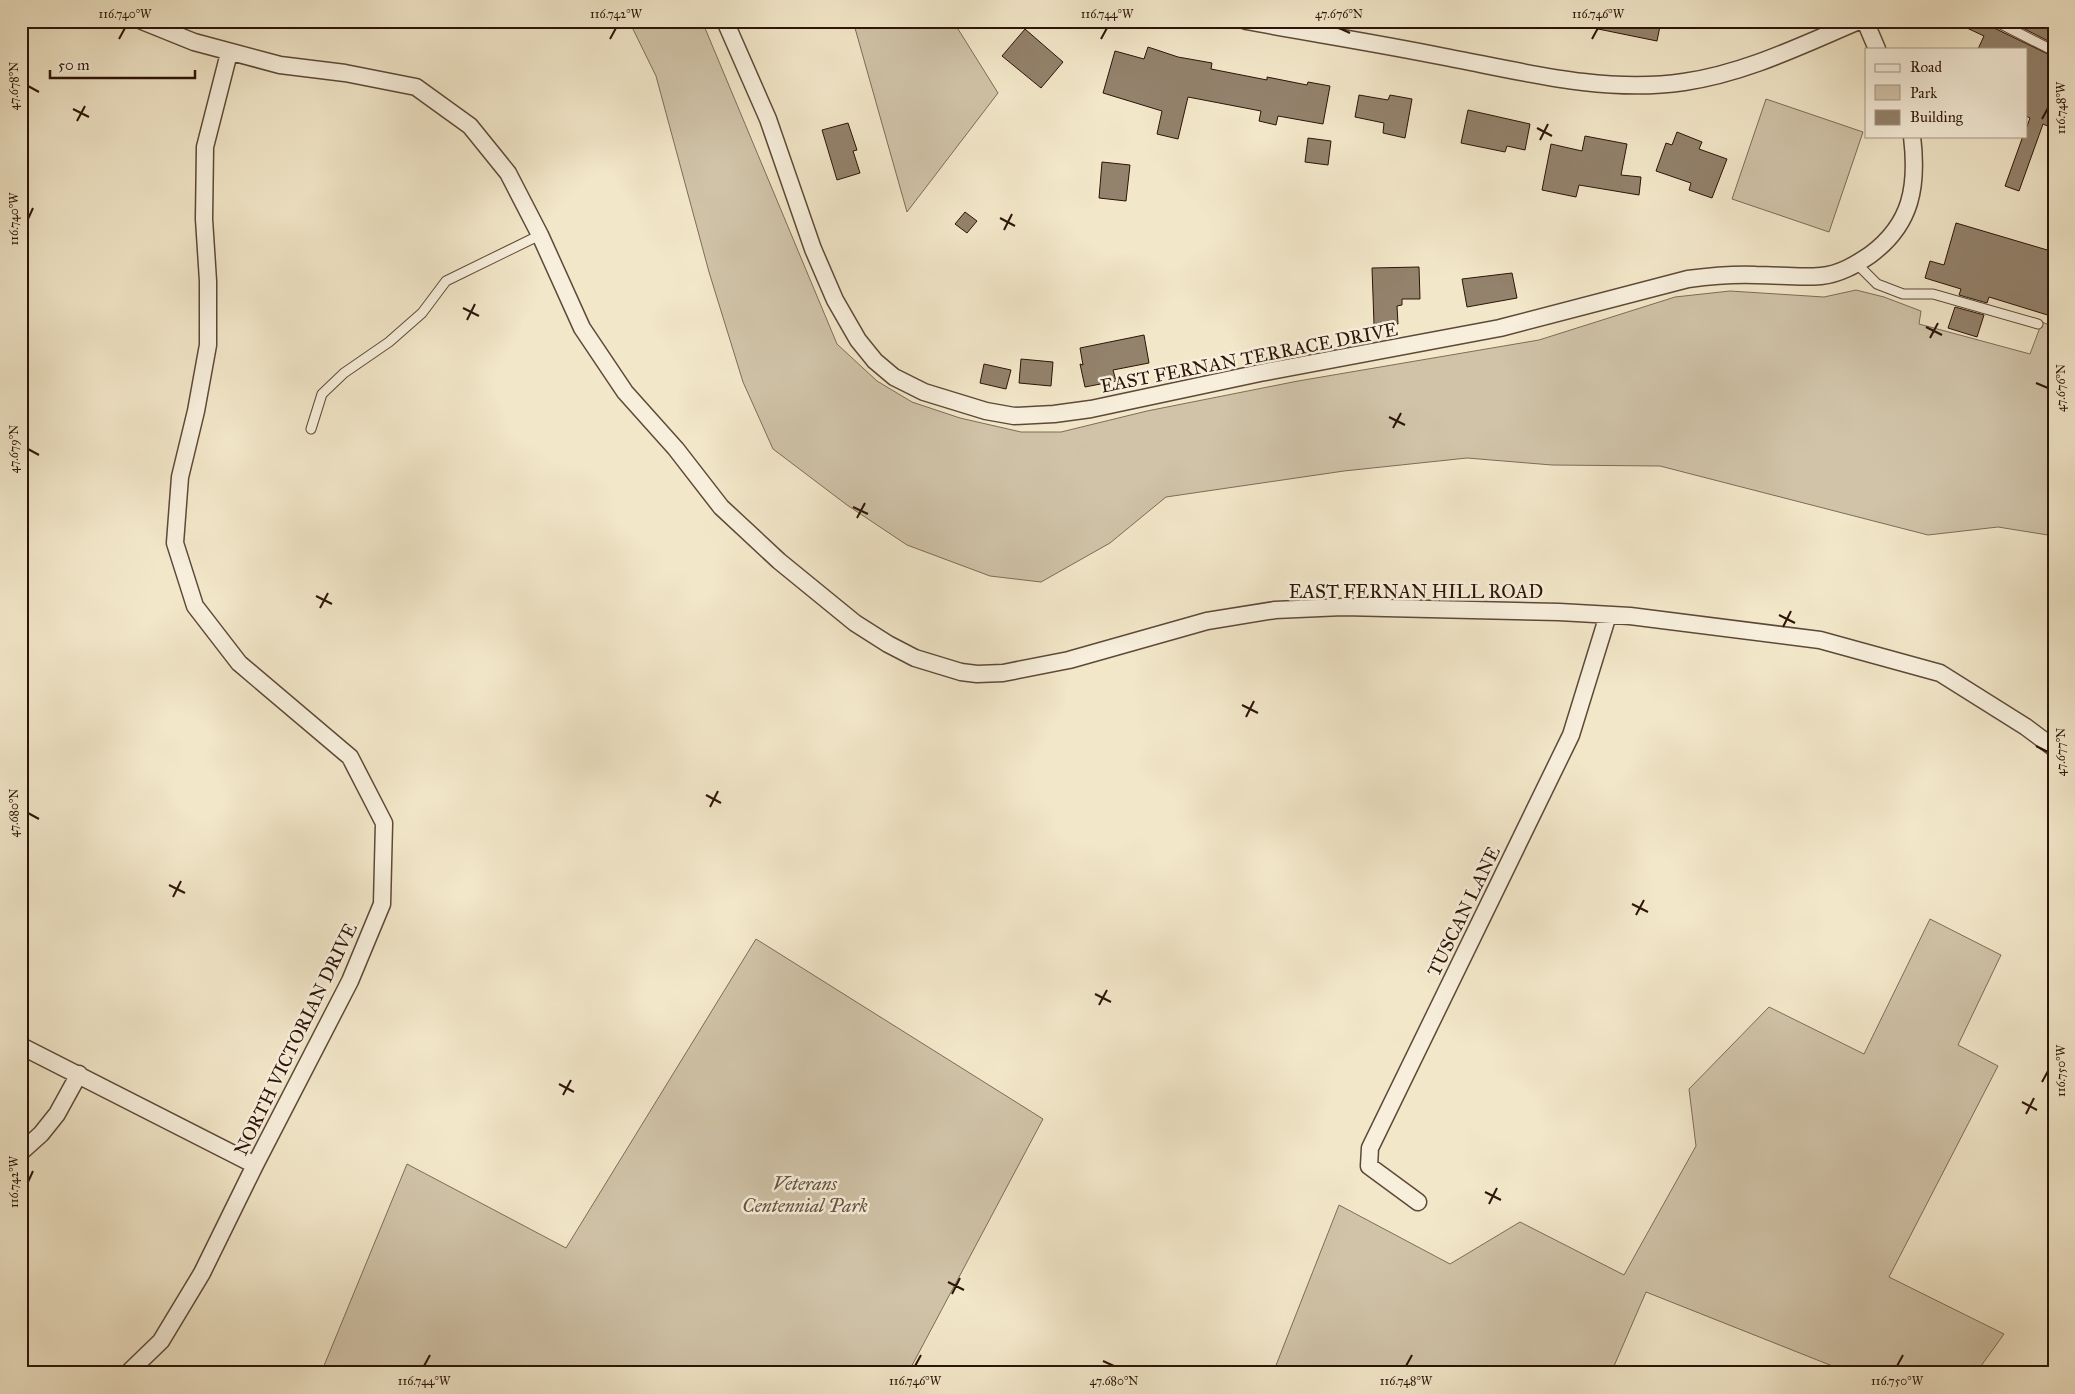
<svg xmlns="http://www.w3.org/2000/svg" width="2075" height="1394" font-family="'IM FELL Great Primer',serif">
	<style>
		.green { fill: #d0c3a8; stroke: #7e6c58 }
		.building { fill: #93826c; stroke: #2c1408 }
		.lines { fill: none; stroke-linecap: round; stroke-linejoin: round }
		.lane-casing { stroke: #5e4938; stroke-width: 11 }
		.street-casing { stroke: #5e4938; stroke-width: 19 }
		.lane { stroke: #f7efdc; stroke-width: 9 }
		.street { stroke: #f7efdc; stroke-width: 16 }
		.ticks { fill: none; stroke: #2c1408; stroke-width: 2 }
		.labels { text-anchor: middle; stroke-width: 5; stroke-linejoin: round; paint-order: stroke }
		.street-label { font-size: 19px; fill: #2c1408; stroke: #f7efdc }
		.park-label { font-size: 19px; font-style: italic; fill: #655140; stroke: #f7efdc }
		.neatline { fill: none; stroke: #2c1408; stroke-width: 2 }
		.ticks-label { font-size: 12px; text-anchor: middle; fill: #2c1408 }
	</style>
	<rect width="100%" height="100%" fill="#f2e7c9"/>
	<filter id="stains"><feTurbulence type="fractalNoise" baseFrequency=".004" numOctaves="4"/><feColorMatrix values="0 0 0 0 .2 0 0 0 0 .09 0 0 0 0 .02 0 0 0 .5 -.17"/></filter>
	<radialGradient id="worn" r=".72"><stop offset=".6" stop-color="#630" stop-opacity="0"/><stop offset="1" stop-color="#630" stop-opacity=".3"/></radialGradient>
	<path class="green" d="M 629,21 L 702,21 L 837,344 L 877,381 L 912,402 L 960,418 L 1021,432 L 1061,432 L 1147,411 L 1298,381 L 1539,340 L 1675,297 L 1730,291 L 1824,297 L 1856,290 L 1884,297 L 1921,311 L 1919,324 L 2030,354 L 2042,322 L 2054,327 L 2054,536 L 1998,527 L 1928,535 L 1660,466 L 1552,465 L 1467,458 L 1344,471 L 1166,497 L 1110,543 L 1041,582 L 990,576 L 907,545 L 847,505 L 773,449 L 743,382 L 709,272 L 656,76 Z
		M 853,21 L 953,21 L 998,93 L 907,212 Z
		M 1766,99 L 1863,132 L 1829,232 L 1732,199 Z
		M 1930,919 L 2001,955 L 1958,1045 L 1998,1066 L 1889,1277 L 2004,1334 L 1976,1373 L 1850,1373 L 1646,1292 L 1611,1373 L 1273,1373 L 1339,1205 L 1450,1264 L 1520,1222 L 1624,1275 L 1696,1146 L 1689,1089 L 1769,1007 L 1864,1054 Z
		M 756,939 L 1043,1119 L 908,1373 L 321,1373 L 407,1164 L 566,1248 Z"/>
	<path class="building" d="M 1599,21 L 1661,21 L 1657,41 L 1598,29 Z
		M 1952,21 L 1989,21 L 1992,27 L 2054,57 L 2054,129 L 2043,124 L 2019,191 L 2005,186 L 2023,136 L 2026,136 L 2026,129 L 2030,118 L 2026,116 L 2026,49 L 1978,49 L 1984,36 Z
		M 2009,21 L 2054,21 L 2054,44 Z
		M 1025,29 L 1063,62 L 1041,88 L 1002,56 Z
		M 1148,47 L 1178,57 L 1212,63 L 1211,69 L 1267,80 L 1267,77 L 1307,85 L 1308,82 L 1330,86 L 1323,124 L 1278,116 L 1276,125 L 1259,121 L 1261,111 L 1188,97 L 1178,139 L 1157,134 L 1162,111 L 1103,93 L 1115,51 L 1144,59 Z
		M 1359,95 L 1388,100 L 1390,95 L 1412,99 L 1405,138 L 1383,133 L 1384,123 L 1355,117 Z
		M 1468,110 L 1530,124 L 1525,150 L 1507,146 L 1505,152 L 1461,143 Z
		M 848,123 L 857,150 L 853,151 L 860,173 L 837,180 L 822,130 Z
		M 1677,132 L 1702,142 L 1699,149 L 1727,159 L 1712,198 L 1689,190 L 1691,183 L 1656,171 L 1666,143 L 1672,145 Z
		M 1585,136 L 1627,144 L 1621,175 L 1641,177 L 1639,195 L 1579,185 L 1576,197 L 1542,190 L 1551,144 L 1582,151 Z
		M 1308,138 L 1331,141 L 1328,165 L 1305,162 Z
		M 1102,162 L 1130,165 L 1126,201 L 1099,198 Z
		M 965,212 L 977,221 L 967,233 L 955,224 Z
		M 1956,223 L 2054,252 L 2054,317 L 1989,297 L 1987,303 L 1959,295 L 1961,289 L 1925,278 L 1930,261 L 1944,265 Z
		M 1419,267 L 1420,299 L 1402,299 L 1402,305 L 1397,306 L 1398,324 L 1374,324 L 1372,268 Z
		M 1512,273 L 1517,298 L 1467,307 L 1462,279 Z
		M 1955,307 L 1984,315 L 1977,337 L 1948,328 Z
		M 1144,335 L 1149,363 L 1113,370 L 1116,381 L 1085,387 L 1080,364 L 1083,365 L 1080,348 Z
		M 1021,359 L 1053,362 L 1051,386 L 1019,383 Z
		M 984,364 L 1011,370 L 1006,389 L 980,383 Z"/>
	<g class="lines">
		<g class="lane-casing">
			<path id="lane" d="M 1995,21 L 2054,51
				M 1857,264 L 1877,284 L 1903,294 L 1933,294 L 2038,324
				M 311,429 L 322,394 L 344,373 L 389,342 L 422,313 L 446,281 L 540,235"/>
		</g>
		<g class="street-casing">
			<path id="street" d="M 142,21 L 194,42 L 280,65 L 345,73 L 416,87 L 470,126 L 508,173 L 540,235 L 582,328 L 625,392 L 676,449 L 721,507 L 779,561 L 855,623 L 888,644 L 915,658 L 961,672 L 977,674 L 1003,673 L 1069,660 L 1207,621 L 1275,610 L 1343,607 L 1559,612 L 1630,616 L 1820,640 L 1940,673 L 2026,727 L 2054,748
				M 725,21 L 768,119 L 813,249 L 835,300 L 858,340 L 875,361 L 894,377 L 924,392 L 986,411 L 1014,416 L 1054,414 L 1091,409 L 1260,373 L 1500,328 L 1688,279 C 1711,276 1733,274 1756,275 C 1778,275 1799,278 1821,276 C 1840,274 1855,265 1870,255 C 1912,224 1918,186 1912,136
				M 1246,21 C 1311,33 1376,43 1440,56 C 1520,71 1603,94 1684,82 C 1746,73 1802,45 1859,21
				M 1865,21 L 1877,49
				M 21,1046 L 255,1165
				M 21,1152 L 41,1134 L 57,1114 L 79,1074
				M 1418,1202 L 1369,1166 L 1370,1148 L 1571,735 L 1608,615
				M 128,1373 L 161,1341 L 202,1273 L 255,1165 L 350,981 L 382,904 L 384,823 L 350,757 L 239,663 L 195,606 L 175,543 L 180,477 L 196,411 L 208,345 L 208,281 L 204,219 L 205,147 L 229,53"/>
		</g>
		<use href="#lane" class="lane"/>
		<use href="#street" class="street"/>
	</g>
	<path class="ticks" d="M 1339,28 L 1350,33M 119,39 L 125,28M 610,39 L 616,28M 1101,39 L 1107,28M 1592,39 L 1598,28M 28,86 L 39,92M 73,109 L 89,117M 2042,119 L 2048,108M 77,121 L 85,106M 1537,128 L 1552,136M 1540,140 L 1548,124M 1000,218 L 1015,226M 28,219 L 33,208M 1004,230 L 1012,214M 463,308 L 479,316M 467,320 L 475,304M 1926,327 L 1942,335M 1930,338 L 1938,323M 2036,383 L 2048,388M 1389,417 L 1405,425M 1393,428 L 1401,413M 28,449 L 39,455M 853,507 L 868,514M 857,518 L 865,503M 316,596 L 332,604M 320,608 L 328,593M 1779,615 L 1795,623M 1783,627 L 1791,611M 1242,705 L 1258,713M 1246,717 L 1254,701M 2036,746 L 2048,752M 706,795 L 721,803M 710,807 L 718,791M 28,813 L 39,819M 169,885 L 185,893M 173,897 L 181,881M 1632,904 L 1648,912M 1636,915 L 1644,900M 1095,994 L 1111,1002M 1099,1005 L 1107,990M 2042,1082 L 2048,1071M 559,1084 L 574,1092M 563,1095 L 571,1080M 2022,1102 L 2037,1110M 2026,1114 L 2034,1098M 28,1182 L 33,1171M 1485,1192 L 1501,1200M 1489,1204 L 1497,1188M 948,1282 L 964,1290M 952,1294 L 960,1278M 1103,1361 L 1114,1366M 424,1366 L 430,1355M 915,1366 L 921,1355M 1406,1366 L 1412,1355M 1897,1366 L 1903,1355"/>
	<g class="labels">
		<g class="street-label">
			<text transform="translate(1249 357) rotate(-11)" y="7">EAST FERNAN TERRACE DRIVE</text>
			<text x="1416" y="598">EAST FERNAN HILL ROAD</text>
			<text transform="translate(1463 911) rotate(-64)" y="7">TUSCAN LANE</text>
			<text transform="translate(295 1039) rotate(-64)" y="7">NORTH VICTORIAN DRIVE</text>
		</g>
		<g class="park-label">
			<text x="805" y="1190">Veterans<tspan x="805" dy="22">Centennial Park</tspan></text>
		</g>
	</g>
	<rect width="2075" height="1394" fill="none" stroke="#f2e7c9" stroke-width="55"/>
	<rect x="1865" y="48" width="162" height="90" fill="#f7efdc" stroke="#a69787"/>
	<rect x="1875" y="64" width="25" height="8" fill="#f7efdc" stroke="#a69787"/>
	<text x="1910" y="72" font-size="15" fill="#2c1408">Road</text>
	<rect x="1875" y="85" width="25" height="15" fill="#d0c3a8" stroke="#a69787"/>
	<text x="1910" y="98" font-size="15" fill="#2c1408">Park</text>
	<rect x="1875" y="110" width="25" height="15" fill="#93826c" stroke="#a69787"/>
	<text x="1910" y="122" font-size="15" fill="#2c1408">Building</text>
	<path d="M50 70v8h145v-8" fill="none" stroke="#2c1408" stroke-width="2.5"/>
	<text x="58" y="70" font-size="15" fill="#2c1408" stroke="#f7efdc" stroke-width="4" paint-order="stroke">50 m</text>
	<rect x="28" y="28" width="2020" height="1338" class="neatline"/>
	<g class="ticks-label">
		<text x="125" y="18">116.740°W</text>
		<text x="616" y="18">116.742°W</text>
		<text x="1107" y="18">116.744°W</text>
		<text x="1339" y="18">47.676°N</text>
		<text x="1598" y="18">116.746°W</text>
		<text transform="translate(14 86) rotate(-90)" y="4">47.678°N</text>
		<text transform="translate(2061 108) rotate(-90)" y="4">116.748°W</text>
		<text transform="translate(14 219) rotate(-90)" y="4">116.740°W</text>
		<text transform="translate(2061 388) rotate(-90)" y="4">47.676°N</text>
		<text transform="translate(14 449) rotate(-90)" y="4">47.679°N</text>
		<text transform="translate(2061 752) rotate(-90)" y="4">47.677°N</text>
		<text transform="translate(14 813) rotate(-90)" y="4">47.680°N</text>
		<text transform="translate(2061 1071) rotate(-90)" y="4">116.750°W</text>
		<text transform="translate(14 1182) rotate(-90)" y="4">116.742°W</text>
		<text x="424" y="1385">116.744°W</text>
		<text x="915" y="1385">116.746°W</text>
		<text x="1114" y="1385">47.680°N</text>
		<text x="1406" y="1385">116.748°W</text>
		<text x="1897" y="1385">116.750°W</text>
	</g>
	<rect width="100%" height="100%" filter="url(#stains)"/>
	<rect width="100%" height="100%" fill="url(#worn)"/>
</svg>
